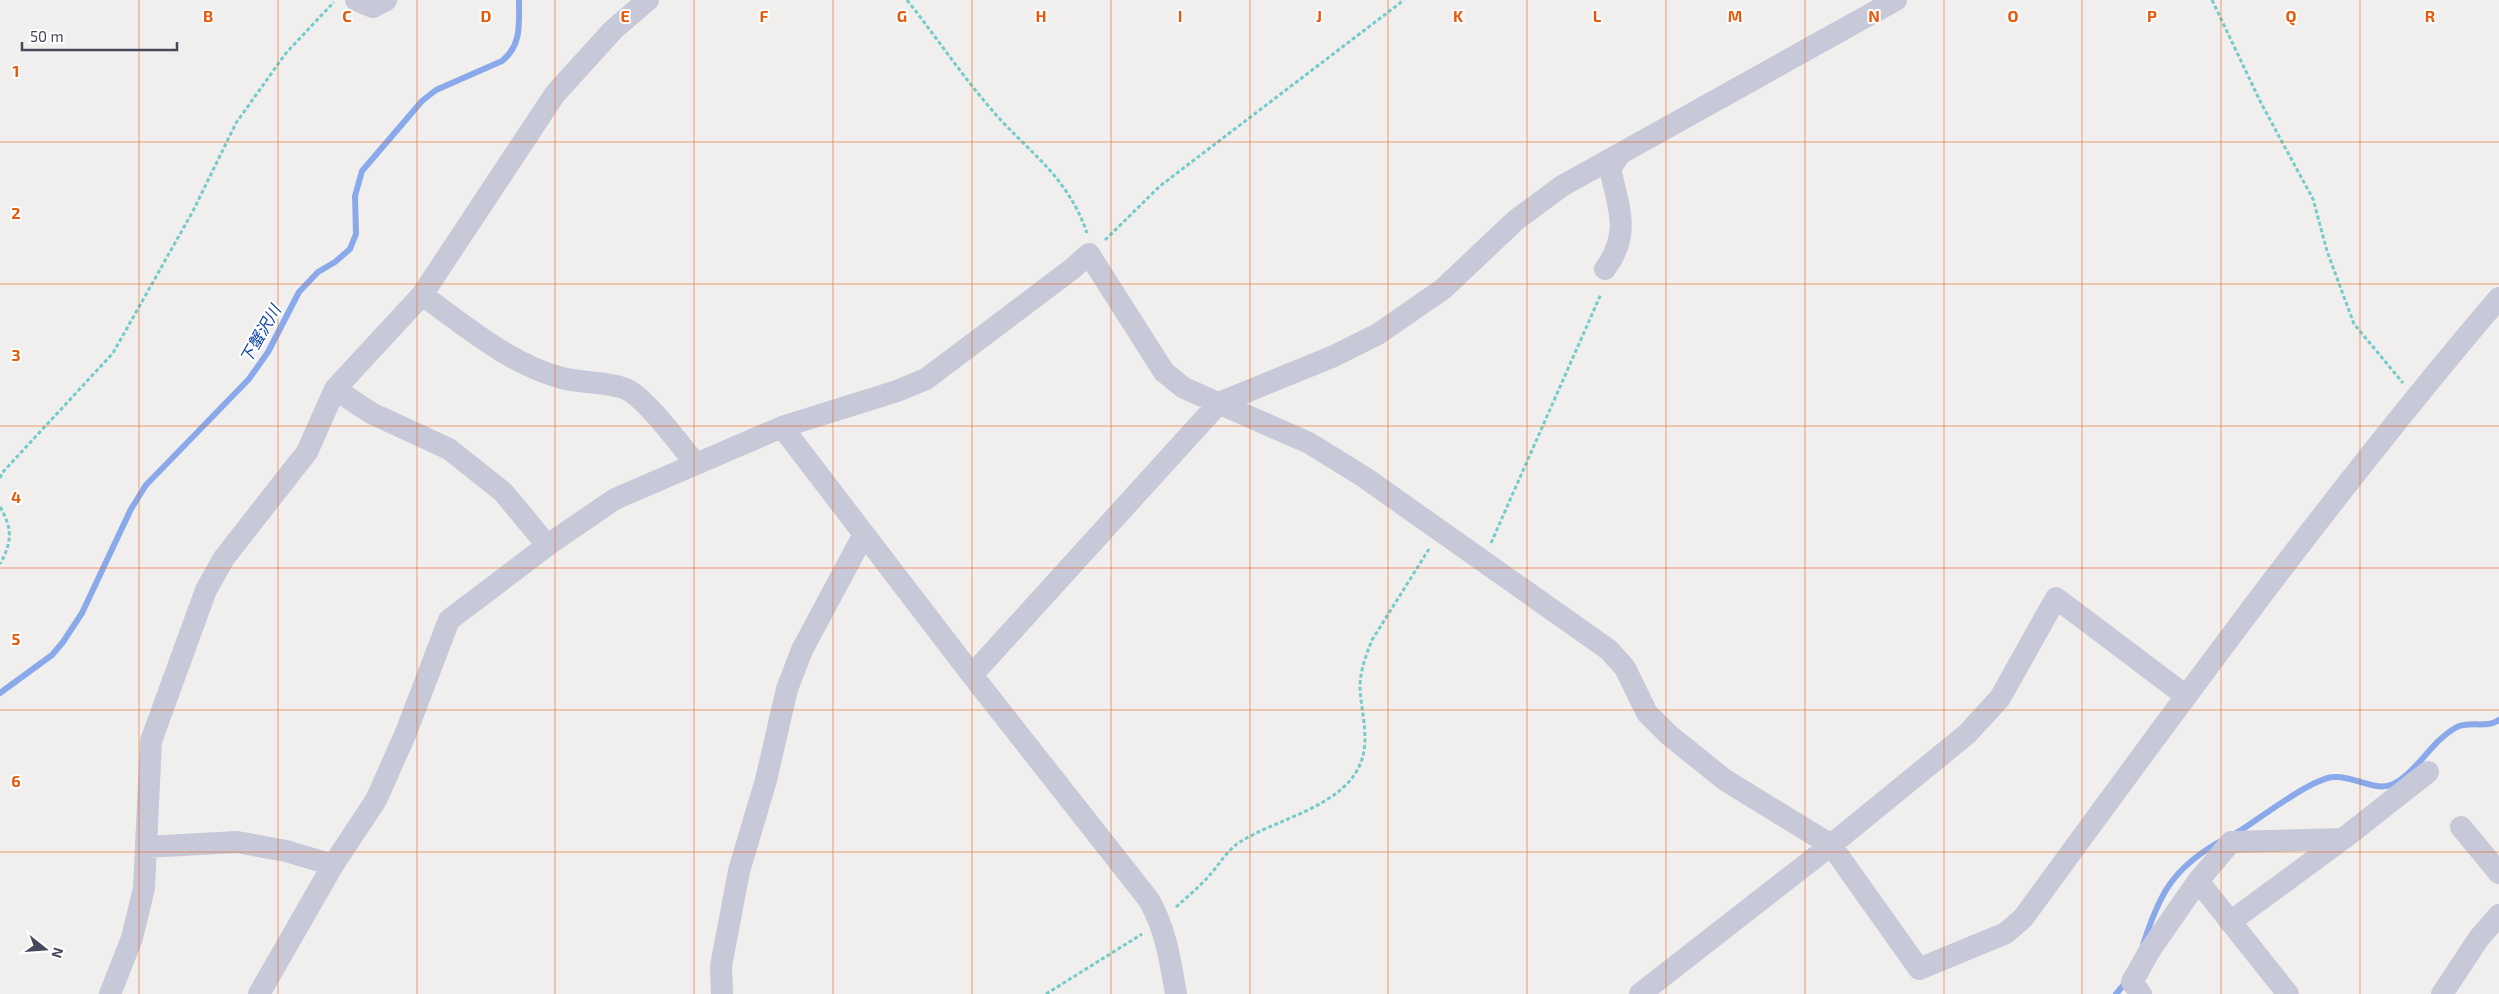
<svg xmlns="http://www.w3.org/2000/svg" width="2499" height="994" font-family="'Exo 2','Noto Sans JP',sans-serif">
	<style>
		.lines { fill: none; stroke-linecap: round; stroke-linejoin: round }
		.stream { stroke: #89a9eb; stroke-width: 6 }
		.path { stroke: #74ccca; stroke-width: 3; stroke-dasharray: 4 2.5; stroke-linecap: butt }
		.minor { stroke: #c7c8d8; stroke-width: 22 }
		.grid { fill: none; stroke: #e8590c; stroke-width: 1; stroke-opacity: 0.55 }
		.labels { text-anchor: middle; stroke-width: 4; stroke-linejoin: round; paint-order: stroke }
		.water-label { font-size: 16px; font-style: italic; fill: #0c3fa8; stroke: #fff }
		.grid-label { font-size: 16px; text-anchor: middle; font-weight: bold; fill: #e8590c; stroke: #fff; stroke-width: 4; stroke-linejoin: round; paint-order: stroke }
	</style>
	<rect width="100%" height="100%" fill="#f0efee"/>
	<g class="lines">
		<path class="stream" d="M 0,693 L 52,655 L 63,642 L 82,613 L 131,509 L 146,485 L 249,379 L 268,352 L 299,292 L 318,272 L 335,262 L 350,249 L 356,234 L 355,196 L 362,171 L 422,101 L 436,90 L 502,61 C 522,45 519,23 519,0
			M 2235,834 C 2257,821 2311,778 2334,777 C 2355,775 2377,795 2397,782 C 2419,769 2431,742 2455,728 C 2468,720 2487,729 2499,720
			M 2143,945 C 2159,895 2172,869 2219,842
			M 2116,994 L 2127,981"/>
		<path class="path" d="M 907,0 C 934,34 958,70 986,103 C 1024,150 1066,172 1087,233
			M 2212,0 L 2261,103 L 2313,199 L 2327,251 L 2354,324 L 2403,383
			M 1105,240 L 1160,186 L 1404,0
			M 0,478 L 2,473 L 113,353 L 193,211 L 236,123 L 286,53 L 334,2
			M 0,507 C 13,529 12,542 0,564
			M 1491,543 L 1601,294
			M 1176,907 C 1187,897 1199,887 1209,876 C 1218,866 1226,852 1237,844 C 1273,819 1344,808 1361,762 C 1370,739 1361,712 1360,687 C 1360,671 1366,655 1372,640 L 1429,549
			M 1046,994 L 1142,934"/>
		<path class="minor" d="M 356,0 L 373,7 L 386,0
			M 1605,269 C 1631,234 1619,208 1610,169 L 1620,154
			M 422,295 C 466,326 509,364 562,378 C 580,383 610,382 626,389 C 646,398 680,445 696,464
			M 335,389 L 371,413 L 449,449 L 503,492 L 547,545
			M 782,427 L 972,675 L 1149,900 C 1166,930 1170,960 1176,994
			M 972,675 L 1219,403 L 1334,356 L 1378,334 L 1443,289 L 1516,220 L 1562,186 L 1896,0
			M 2461,827 L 2499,873
			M 146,847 L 237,842 L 286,851 L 333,865
			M 2230,922 L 2343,839
			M 110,994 L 132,938 L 144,888 L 151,741 L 206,590 L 224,558 L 307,452 L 335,389 L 422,295 L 555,94 L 613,30 L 648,0
			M 259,994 L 333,865 L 376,800 L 405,735 L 449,620 L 552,542 L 615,499 L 782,427 L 897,391 L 926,379 L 1072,269 L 1089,254 L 1164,372 L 1184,388 L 1309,443 L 1364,477 L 1609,650 L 1625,668 L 1647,713 L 1669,735 L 1725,780 L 1831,845 L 1919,969 L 2006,933 L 2023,918 C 2177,708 2330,496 2499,298
			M 722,994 L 721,966 L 739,871 L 766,780 L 787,689 L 802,650 L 864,534
			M 1640,994 L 1831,845 L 1967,734 L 2000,698 L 2056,598 L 2186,696
			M 2141,994 L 2132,982 L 2150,950 L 2198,881
			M 2288,994 L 2198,881 L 2231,842 L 2343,839 L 2428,772
			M 2442,994 L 2479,938 L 2499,915"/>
	</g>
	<path class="grid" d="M 139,0 L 139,994M 278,0 L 278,994M 417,0 L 417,994M 555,0 L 555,994M 694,0 L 694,994M 833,0 L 833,994M 972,0 L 972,994M 1111,0 L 1111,994M 1250,0 L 1250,994M 1388,0 L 1388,994M 1527,0 L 1527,994M 1666,0 L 1666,994M 1805,0 L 1805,994M 1944,0 L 1944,994M 2082,0 L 2082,994M 2221,0 L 2221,994M 2360,0 L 2360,994M 0,142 L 2499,142M 0,284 L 2499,284M 0,426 L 2499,426M 0,568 L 2499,568M 0,710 L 2499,710M 0,852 L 2499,852"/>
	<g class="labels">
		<g class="water-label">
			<text transform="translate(260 334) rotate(-60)" y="6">下蟹沢川</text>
		</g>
	</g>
	<g class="grid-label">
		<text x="208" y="22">B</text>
		<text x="347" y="22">C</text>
		<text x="486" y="22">D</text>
		<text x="625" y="22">E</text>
		<text x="764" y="22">F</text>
		<text x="902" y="22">G</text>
		<text x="1041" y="22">H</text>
		<text x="1180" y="22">I</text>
		<text x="1319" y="22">J</text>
		<text x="1458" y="22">K</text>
		<text x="1597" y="22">L</text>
		<text x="1735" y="22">M</text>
		<text x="1874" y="22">N</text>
		<text x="2013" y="22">O</text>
		<text x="2152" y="22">P</text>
		<text x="2291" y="22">Q</text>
		<text x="2430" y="22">R</text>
		<text x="16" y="77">1</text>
		<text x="16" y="219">2</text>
		<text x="16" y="361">3</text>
		<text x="16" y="503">4</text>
		<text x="16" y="645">5</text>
		<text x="16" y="787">6</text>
	</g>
	<g transform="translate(45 949) rotate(107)" stroke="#ffffff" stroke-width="4" paint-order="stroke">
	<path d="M0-4L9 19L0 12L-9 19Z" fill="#46475b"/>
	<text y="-8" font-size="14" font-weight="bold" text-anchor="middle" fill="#46475b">N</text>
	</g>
	<path d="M22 42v8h155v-8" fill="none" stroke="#46475b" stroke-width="2.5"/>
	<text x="30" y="42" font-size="15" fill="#46475b" stroke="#ffffff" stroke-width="4" paint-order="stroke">50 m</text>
</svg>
